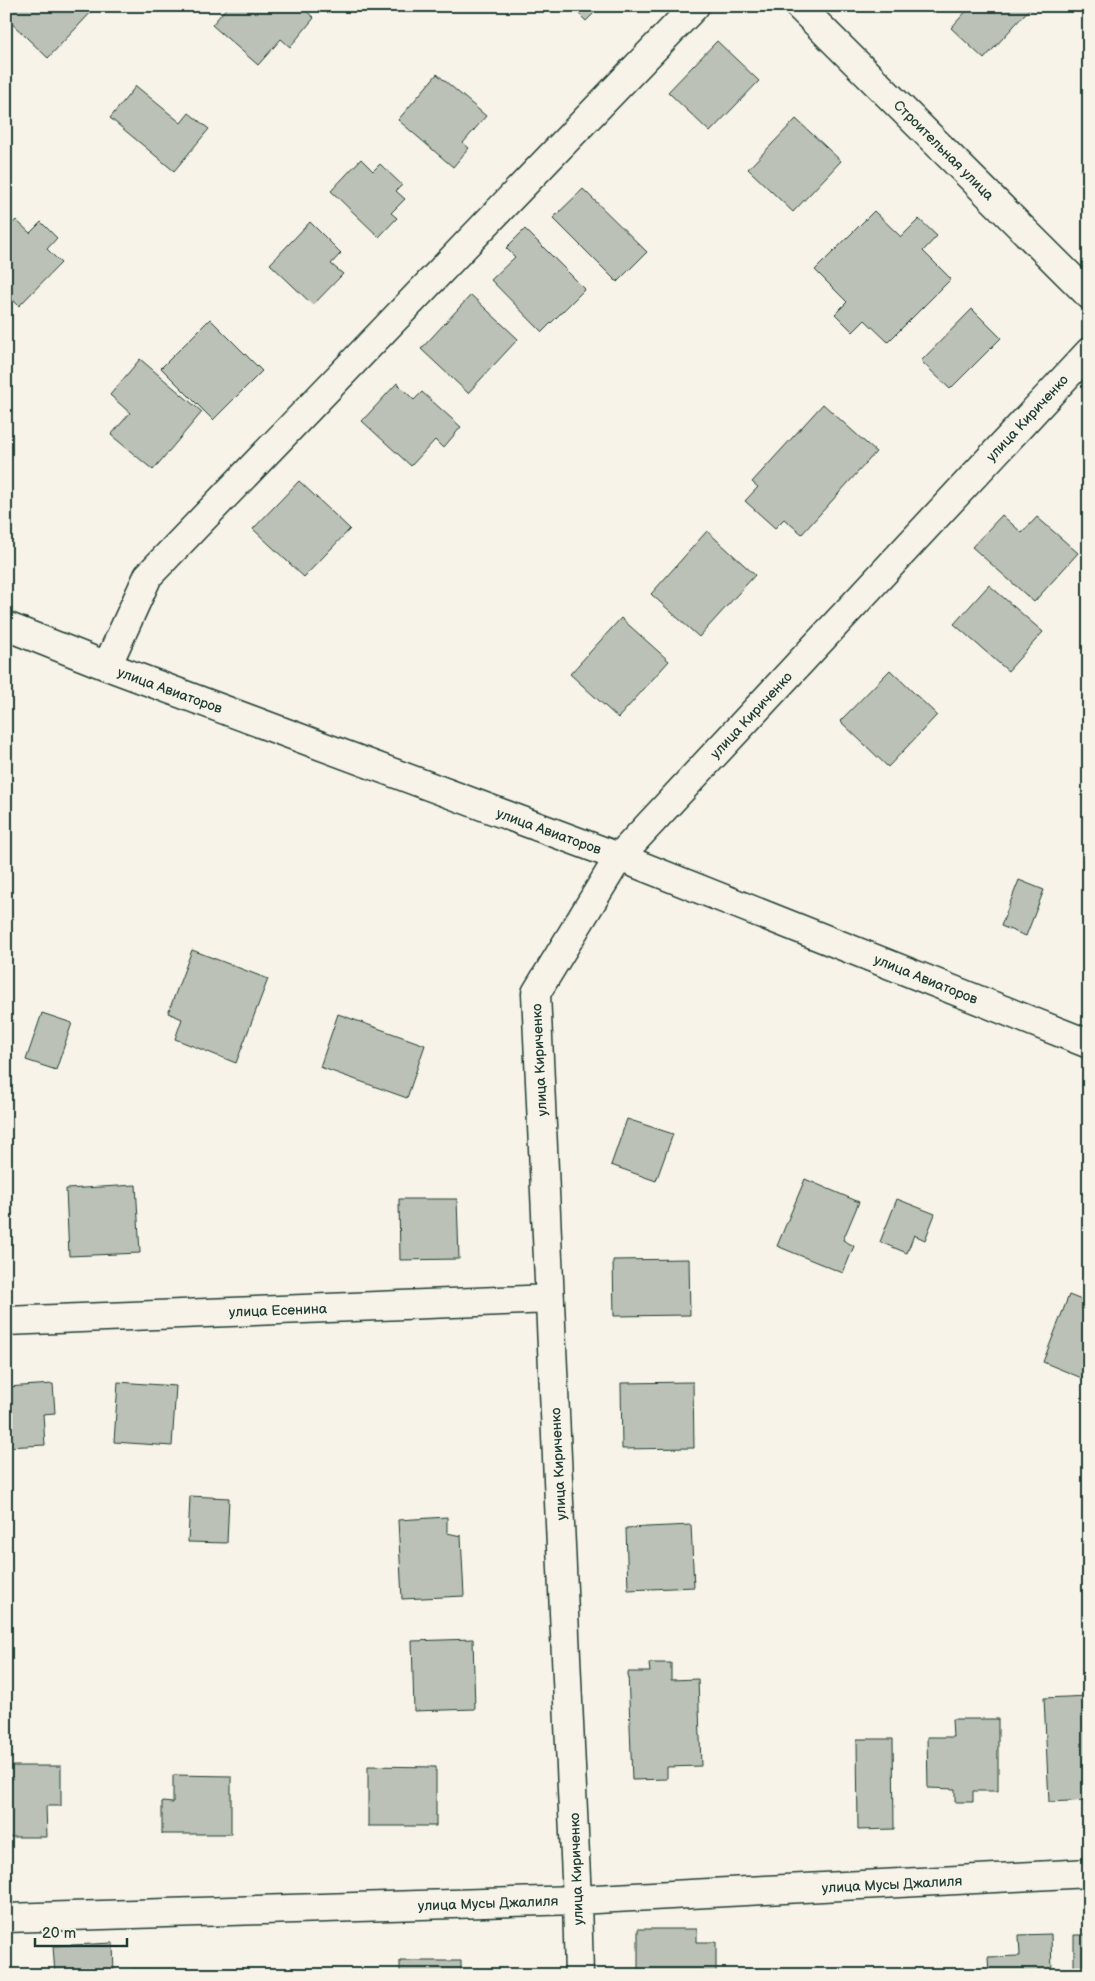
<svg xmlns="http://www.w3.org/2000/svg" width="1095" height="1981" font-family="'Balsamiq Sans',sans-serif">
	<style>
		.building { fill: #bbc1b6; stroke: #1f3d34 }
		.lines { fill: none; stroke-linecap: round; stroke-linejoin: round }
		.minor-casing { stroke: #1f3d34; stroke-width: 31 }
		.minor { stroke: #f7f3e8; stroke-width: 28 }
		.labels { text-anchor: middle; stroke-width: 4; stroke-linejoin: round; paint-order: stroke }
		.street-label { font-size: 14px; fill: #1f3d34; stroke: #f7f3e8 }
	</style>
	<rect width="100%" height="100%" fill="#f7f3e8"/>
	<filter id="ink" filterUnits="userSpaceOnUse"><feTurbulence type="fractalNoise" baseFrequency=".02" numOctaves="2"/><feDisplacementMap in="SourceGraphic" scale="10" xChannelSelector="R" yChannelSelector="G"/><feConvolveMatrix kernelMatrix="1 2 1 2 8 2 1 2 1" color-interpolation-filters="sRGB"/></filter>
	<g filter="url(#ink)">
		<path class="building" d="M 10,6 L 93,6 L 95,8 L 48,58 L 6,18 L 6,10 Z
			M 228,6 L 301,6 L 314,18 L 290,47 L 281,39 L 258,65 L 212,25 Z
			M 571,6 L 601,6 L 586,21 Z
			M 967,6 L 1032,6 L 984,59 L 951,28 L 969,8 Z
			M 717,41 L 759,81 L 710,132 L 668,92 Z
			M 437,74 L 486,116 L 463,143 L 469,148 L 453,167 L 398,120 Z
			M 136,86 L 181,123 L 189,113 L 209,129 L 174,171 L 110,118 Z
			M 796,119 L 841,161 L 793,212 L 748,169 Z
			M 361,159 L 373,171 L 380,164 L 402,185 L 396,191 L 405,199 L 391,213 L 397,218 L 379,237 L 331,191 Z
			M 1089,160 L 1089,178 L 1080,170 Z
			M 583,189 L 647,252 L 617,282 L 553,218 Z
			M 874,211 L 901,237 L 919,219 L 937,236 L 923,251 L 951,279 L 888,342 L 865,320 L 853,332 L 835,314 L 847,302 L 815,270 Z
			M 16,220 L 30,233 L 41,222 L 57,238 L 47,249 L 61,263 L 19,306 L 6,293 L 6,230 Z
			M 310,222 L 341,253 L 331,264 L 343,274 L 313,305 L 270,264 Z
			M 525,229 L 585,289 L 542,332 L 491,280 L 515,257 L 506,248 Z
			M 471,295 L 518,339 L 468,393 L 421,349 Z
			M 972,309 L 1001,338 L 950,389 L 921,361 Z
			M 210,319 L 262,371 L 213,420 L 161,368 Z
			M 140,359 L 202,412 L 153,470 L 111,435 L 130,413 L 110,395 Z
			M 397,383 L 414,400 L 422,392 L 461,427 L 443,448 L 435,440 L 411,466 L 362,421 Z
			M 823,404 L 876,452 L 802,534 L 784,519 L 775,528 L 745,501 L 758,487 L 752,482 Z
			M 299,481 L 350,529 L 304,577 L 253,529 Z
			M 1002,515 L 1022,533 L 1037,517 L 1078,553 L 1034,602 L 972,547 Z
			M 707,531 L 755,575 L 699,637 L 651,594 Z
			M 989,585 L 1043,632 L 1008,671 L 954,624 Z
			M 621,618 L 669,661 L 618,718 L 570,674 Z
			M 890,670 L 937,715 L 888,767 L 840,721 Z
			M 1019,880 L 1044,890 L 1026,936 L 1001,926 Z
			M 192,950 L 268,979 L 236,1063 L 175,1039 L 182,1019 L 168,1013 Z
			M 42,1013 L 72,1023 L 56,1070 L 26,1060 Z
			M 338,1014 L 425,1045 L 407,1098 L 320,1067 Z
			M 627,1119 L 673,1134 L 656,1181 L 611,1165 Z
			M 805,1179 L 859,1202 L 843,1240 L 854,1246 L 843,1273 L 777,1246 Z
			M 136,1185 L 140,1253 L 69,1256 L 66,1189 Z
			M 399,1199 L 457,1199 L 459,1259 L 400,1260 Z
			M 897,1199 L 935,1214 L 925,1240 L 914,1235 L 907,1253 L 880,1242 Z
			M 689,1259 L 690,1315 L 614,1316 L 613,1260 Z
			M 1069,1295 L 1089,1303 L 1089,1381 L 1043,1362 Z
			M 118,1382 L 176,1386 L 172,1446 L 114,1442 Z
			M 693,1382 L 694,1448 L 622,1449 L 621,1383 Z
			M 53,1384 L 55,1413 L 43,1414 L 45,1445 L 6,1447 L 6,1387 Z
			M 190,1496 L 229,1498 L 227,1543 L 188,1542 Z
			M 447,1517 L 447,1533 L 461,1536 L 464,1596 L 402,1599 L 398,1520 Z
			M 691,1525 L 694,1587 L 628,1590 L 626,1528 Z
			M 473,1639 L 475,1709 L 414,1711 L 412,1641 Z
			M 649,1663 L 671,1663 L 671,1680 L 698,1679 L 701,1766 L 667,1767 L 667,1779 L 632,1780 L 628,1672 L 650,1672 Z
			M 1089,1696 L 1089,1800 L 1049,1802 L 1044,1698 Z
			M 952,1719 L 998,1719 L 998,1791 L 973,1791 L 973,1802 L 955,1802 L 955,1789 L 928,1788 L 927,1737 L 953,1737 Z
			M 857,1739 L 893,1739 L 894,1829 L 858,1830 Z
			M 6,1766 L 61,1766 L 61,1806 L 46,1806 L 47,1837 L 6,1837 Z
			M 368,1766 L 436,1767 L 436,1826 L 368,1826 Z
			M 173,1775 L 231,1776 L 231,1834 L 162,1834 L 162,1802 L 173,1803 Z
			M 638,1929 L 697,1929 L 697,1942 L 716,1942 L 716,1975 L 638,1975 Z
			M 1051,1934 L 1052,1975 L 989,1975 L 988,1957 L 1020,1956 L 1019,1935 Z
			M 1074,1935 L 1089,1935 L 1089,1975 L 1074,1975 Z
			M 113,1943 L 114,1975 L 55,1975 L 53,1946 Z
			M 400,1961 L 461,1961 L 461,1975 L 400,1975 Z
			M 132,1969 L 204,1970 L 204,1975 L 132,1975 Z"/>
		<g class="lines">
			<g class="minor-casing">
				<path id="minor" d="M 799,6 L 1089,295
					M 6,626 L 107,666 L 619,857 L 1089,1044
					M 107,666 L 148,576 L 695,6
					M 6,1321 L 550,1299
					M 6,1918 L 577,1900 L 1089,1873
					M 579,1975 L 577,1900 L 536,993 L 619,857 L 1089,352"/>
			</g>
			<use href="#minor" class="minor"/>
		</g>
	</g>
	<g class="labels">
		<g class="street-label">
			<text transform="translate(944 150) rotate(45)" y="5">Строительная улица</text>
			<text transform="translate(1027 418) rotate(-47)" y="5">улица Кириченко</text>
			<text transform="translate(170 690) rotate(20)" y="5">улица Авиаторов</text>
			<text transform="translate(751 715) rotate(-47)" y="5">улица Кириченко</text>
			<text transform="translate(549 831) rotate(20)" y="5">улица Авиаторов</text>
			<text transform="translate(926 979) rotate(22)" y="5">улица Авиаторов</text>
			<text transform="translate(539 1060) rotate(-93)" y="5">улица Кириченко</text>
			<text transform="translate(278 1310) rotate(-2)" y="5">улица Есенина</text>
			<text transform="translate(558 1464) rotate(-93)" y="5">улица Кириченко</text>
			<text transform="translate(576 1869) rotate(-92)" y="5">улица Кириченко</text>
			<text transform="translate(892 1884) rotate(-3)" y="5">улица Мусы Джалиля</text>
			<text transform="translate(488 1903) rotate(-2)" y="5">улица Мусы Джалиля</text>
		</g>
	</g>
	<rect width="1095" height="1981" fill="none" stroke="#f7f3e8" stroke-width="25"/>
	<rect x="12" y="12" width="1070" height="1956" fill="none" stroke="#1f3d34" stroke-width="2" filter="url(#ink)"/>
	<path d="M35 1938v8h92v-8" fill="none" stroke="#1f3d34" stroke-width="2.5"/>
	<text x="42" y="1938" font-size="15" fill="#1f3d34" stroke="#f7f3e8" stroke-width="4" paint-order="stroke">20 m</text>
</svg>
